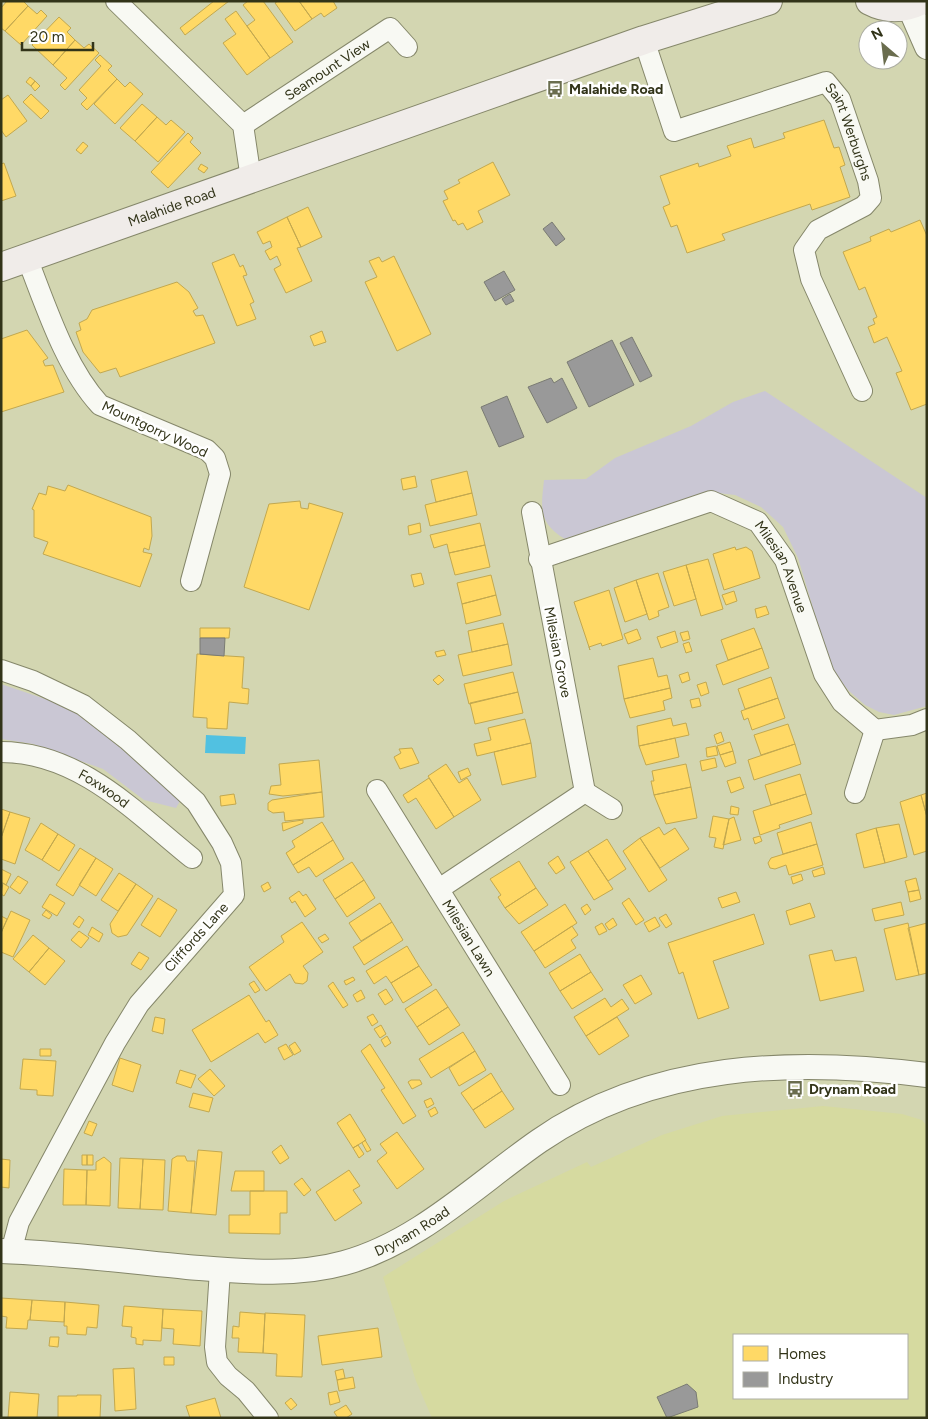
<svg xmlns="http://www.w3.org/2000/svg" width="928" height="1419" font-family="Figtree,sans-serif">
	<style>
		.built { fill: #d6daa0; fill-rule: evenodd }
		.green { fill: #cac7d4 }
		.water { fill: #51c1e1 }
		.homes { fill: #ffd966; stroke: #c2a84f }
		.industry { fill: #999; stroke: #7a7b73 }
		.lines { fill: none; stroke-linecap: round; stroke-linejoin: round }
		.minor-casing { stroke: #85876a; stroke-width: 22 }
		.tertiary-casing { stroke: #85876a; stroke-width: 26 }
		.secondary-casing { stroke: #85876a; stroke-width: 30 }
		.minor { stroke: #f8f9f3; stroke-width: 20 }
		.tertiary { stroke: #f8f9f3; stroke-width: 24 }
		.secondary { stroke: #f0ece9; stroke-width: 28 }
		.labels { text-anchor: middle; stroke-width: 5; stroke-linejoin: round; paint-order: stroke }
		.street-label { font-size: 14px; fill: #323419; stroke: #fff }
		.poi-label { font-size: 14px; font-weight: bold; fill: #323419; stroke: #fff; text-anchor: start }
	</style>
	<rect width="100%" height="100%" fill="#d3d6b1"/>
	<path class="built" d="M 823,1106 L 902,1114 L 922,1120 L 927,1126 L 927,1418 L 432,1418 L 416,1381 L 383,1277 L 504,1201 L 587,1162 L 591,1167 L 662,1135 L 722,1116 ZM 734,1335 L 907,1335 L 907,1398 L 734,1398 Z"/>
	<path class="green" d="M 765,391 L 927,498 L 927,706 L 894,715 L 879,712 L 865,705 L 849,691 L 837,677 L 828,658 L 798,558 L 783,527 L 761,507 L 735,495 L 709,492 L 565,539 C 538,523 541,508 544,480 L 586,479 L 615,458 L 691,426 L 733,402 Z
		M 1,684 L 66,706 L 103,730 L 180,801 L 176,808 L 144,800 L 103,769 L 33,744 L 1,739 Z"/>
	<path class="water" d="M 206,735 L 246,737 L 245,754 L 205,753 Z"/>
	<path class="homes" d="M 7,1 L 23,1 L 28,6 L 5,31 L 1,28 L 1,8 Z
		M 214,1 L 229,1 L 185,35 L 180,28 Z
		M 248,1 L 263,1 L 293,42 L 270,58 L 247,26 L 255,20 L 243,5 Z
		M 278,1 L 299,1 L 312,19 L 295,31 L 275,3 Z
		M 299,1 L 333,1 L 337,8 L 324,17 L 321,13 L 312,19 Z
		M 28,6 L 37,14 L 41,10 L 47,16 L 21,45 L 5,31 Z
		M 236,11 L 270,58 L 247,75 L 223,43 L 236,34 L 225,19 Z
		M 59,17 L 71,28 L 67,32 L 75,40 L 53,65 L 32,45 Z
		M 75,40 L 84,48 L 89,44 L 99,53 L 65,90 L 60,85 L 67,78 L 53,65 Z
		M 100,55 L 112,66 L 108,70 L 117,79 L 87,110 L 81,104 L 87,98 L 79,90 L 101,66 L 95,60 Z
		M 30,77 L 35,81 L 31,86 L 26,82 Z
		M 117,79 L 125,87 L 130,82 L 143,94 L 115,124 L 94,104 Z
		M 35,81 L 40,86 L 35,91 L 31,86 Z
		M 31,94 L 49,111 L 41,119 L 23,102 Z
		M 8,95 L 27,121 L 6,137 L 1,130 L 1,100 Z
		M 142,104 L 157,117 L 135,141 L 120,128 Z
		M 157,117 L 166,125 L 171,120 L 185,132 L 158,162 L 135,141 Z
		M 824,120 L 834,148 L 839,147 L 845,165 L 840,167 L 850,197 L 812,210 L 810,204 L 722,234 L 725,240 L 687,253 L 677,225 L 671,227 L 663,207 L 670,204 L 660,176 L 698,163 L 699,167 L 731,156 L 727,146 L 751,138 L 754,148 L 785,138 L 783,133 Z
		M 188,133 L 193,138 L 190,142 L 201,153 L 168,188 L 151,172 Z
		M 83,142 L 88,146 L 81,154 L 76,150 Z
		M 493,162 L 510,195 L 478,211 L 483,222 L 467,230 L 463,223 L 458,225 L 455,220 L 453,221 L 443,201 L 448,199 L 444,191 L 460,183 L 458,180 Z
		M 4,163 L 16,196 L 1,201 L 1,164 Z
		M 201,164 L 208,168 L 204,173 L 198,169 Z
		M 308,207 L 322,237 L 301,247 L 287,217 Z
		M 287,217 L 301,247 L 297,248 L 312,281 L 286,293 L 274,269 L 281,265 L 277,256 L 270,260 L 265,251 L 272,247 L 270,241 L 263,244 L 257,232 Z
		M 920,220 L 927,236 L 927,404 L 911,410 L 896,373 L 902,371 L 887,337 L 874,343 L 868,327 L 875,324 L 873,319 L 877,317 L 865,287 L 859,290 L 843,252 L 871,241 L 870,237 L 889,229 L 891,232 Z
		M 234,254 L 240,267 L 243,265 L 247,275 L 243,276 L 254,302 L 250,304 L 256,319 L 237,326 L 212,263 Z
		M 394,256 L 431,334 L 397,351 L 365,282 L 377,277 L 369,261 L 379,257 L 382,262 Z
		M 177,282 L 189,292 L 198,308 L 193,311 L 196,316 L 203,315 L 215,343 L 120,377 L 116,368 L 100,373 L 83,352 L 76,332 L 81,330 L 79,323 L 87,319 L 92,310 Z
		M 27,330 L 48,358 L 43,361 L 45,366 L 53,365 L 64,392 L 1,412 L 1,339 Z
		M 322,331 L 326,342 L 314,346 L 310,336 Z
		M 467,471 L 472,493 L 436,502 L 431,480 Z
		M 415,476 L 417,487 L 403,490 L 401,479 Z
		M 68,485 L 151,517 L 152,536 L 149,550 L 144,548 L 143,552 L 152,554 L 140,587 L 43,554 L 48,542 L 34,537 L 34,510 L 32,509 L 39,493 L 46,495 L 48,486 L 65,491 Z
		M 472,493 L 477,515 L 430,526 L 425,505 Z
		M 300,501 L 301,508 L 308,509 L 309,503 L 343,513 L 309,610 L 244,587 L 269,504 Z
		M 420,523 L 421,532 L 409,535 L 408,526 Z
		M 480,523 L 485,545 L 449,553 L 447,544 L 434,548 L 430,535 Z
		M 485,545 L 490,567 L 455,575 L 449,553 Z
		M 735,547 L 736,550 L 746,547 L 752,551 L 760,578 L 724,590 L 713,554 Z
		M 708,559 L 723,609 L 701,616 L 686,565 Z
		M 686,565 L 696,599 L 674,606 L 663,572 Z
		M 421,573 L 424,584 L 414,587 L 411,575 Z
		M 658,573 L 669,607 L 658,611 L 659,616 L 649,620 L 636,580 Z
		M 491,575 L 496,595 L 462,604 L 457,583 Z
		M 636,580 L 647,614 L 625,622 L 614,588 Z
		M 609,590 L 623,639 L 602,646 L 601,643 L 589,647 L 590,650 L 574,602 Z
		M 734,591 L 737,601 L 726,605 L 722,595 Z
		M 496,595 L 501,615 L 466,624 L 462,604 Z
		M 766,606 L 769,614 L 757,618 L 755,609 Z
		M 503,623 L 508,644 L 472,652 L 468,631 Z
		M 200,628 L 230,628 L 229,638 L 200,638 Z
		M 754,628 L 762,648 L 728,660 L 721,640 Z
		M 637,629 L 641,639 L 628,644 L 624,634 Z
		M 675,631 L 678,642 L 661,648 L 657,637 Z
		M 688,631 L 690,639 L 683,641 L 680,633 Z
		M 689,642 L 692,651 L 686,653 L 683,644 Z
		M 508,644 L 512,665 L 463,676 L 458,655 Z
		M 762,648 L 769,668 L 723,685 L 716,665 Z
		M 444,650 L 446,655 L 437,657 L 435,652 Z
		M 197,654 L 244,657 L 242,688 L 249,689 L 248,704 L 229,702 L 227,729 L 207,728 L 207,718 L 193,717 Z
		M 653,658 L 658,677 L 667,675 L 670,688 L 624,699 L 618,666 Z
		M 513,672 L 518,692 L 469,704 L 464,684 Z
		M 688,672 L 690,680 L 682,683 L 679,675 Z
		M 439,675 L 444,680 L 438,685 L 433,680 Z
		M 771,677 L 778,698 L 745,709 L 738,689 Z
		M 706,682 L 709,693 L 701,696 L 697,685 Z
		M 670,688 L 672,698 L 663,701 L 665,710 L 630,718 L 624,699 Z
		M 518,692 L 523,713 L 475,724 L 470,703 Z
		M 699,698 L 701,706 L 692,708 L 690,700 Z
		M 778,698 L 785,718 L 752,730 L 748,718 L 744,720 L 741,711 Z
		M 671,718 L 673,726 L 686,723 L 689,735 L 639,746 L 637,726 Z
		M 525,719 L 531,743 L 477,756 L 474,744 L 491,740 L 488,728 Z
		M 788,724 L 795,744 L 761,755 L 754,735 Z
		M 721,732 L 724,741 L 717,744 L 714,735 Z
		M 675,738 L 679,757 L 646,765 L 639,746 Z
		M 730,742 L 733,751 L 720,755 L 717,746 Z
		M 531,743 L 536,777 L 502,785 L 494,752 Z
		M 795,744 L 801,764 L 754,780 L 748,760 Z
		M 716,746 L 718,755 L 707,757 L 706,748 Z
		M 412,748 L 419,763 L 400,769 L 394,757 L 401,753 L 399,749 Z
		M 733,751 L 736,763 L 725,767 L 720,755 Z
		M 715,758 L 717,767 L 702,771 L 700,761 Z
		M 319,760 L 322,792 L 283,796 L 269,794 L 271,786 L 281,785 L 279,764 Z
		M 446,764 L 459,783 L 467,778 L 481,800 L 454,817 L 428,776 Z
		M 686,764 L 691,787 L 654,795 L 651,781 L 654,781 L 652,771 Z
		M 468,768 L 471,775 L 461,780 L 458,772 Z
		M 800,774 L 806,794 L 771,805 L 765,785 Z
		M 740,777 L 744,788 L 731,793 L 727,781 Z
		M 429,778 L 454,817 L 436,829 L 416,798 L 408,803 L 403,795 Z
		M 691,787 L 697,818 L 666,824 L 654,795 Z
		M 322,792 L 324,817 L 285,821 L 284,812 L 273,813 L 268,810 L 268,803 L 272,800 Z
		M 927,793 L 927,817 L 921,795 Z
		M 234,794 L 236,804 L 221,806 L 220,796 Z
		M 806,794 L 812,814 L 779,825 L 780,828 L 760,835 L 753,811 Z
		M 921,795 L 927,817 L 927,851 L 914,855 L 900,802 Z
		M 731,806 L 739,808 L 738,815 L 730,814 Z
		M 1,809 L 10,812 L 1,838 Z
		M 10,812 L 30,818 L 15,864 L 1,859 L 1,838 Z
		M 713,816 L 729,819 L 723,849 L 714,847 L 716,838 L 709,837 Z
		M 734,817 L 741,840 L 723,845 L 729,819 Z
		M 303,820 L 303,823 L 283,831 L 282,823 Z
		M 322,822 L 333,840 L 293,865 L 286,853 L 295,847 L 292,841 Z
		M 811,822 L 817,844 L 783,854 L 777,833 Z
		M 41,823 L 58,834 L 42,860 L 25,850 Z
		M 899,824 L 907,857 L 885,863 L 876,828 Z
		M 659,827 L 664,835 L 675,828 L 689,849 L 660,868 L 640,838 Z
		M 876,828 L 885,863 L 864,868 L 856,834 Z
		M 58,834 L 75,845 L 59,871 L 42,860 Z
		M 760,836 L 762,841 L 755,844 L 753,838 Z
		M 640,838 L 667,880 L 649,892 L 623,851 Z
		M 607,839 L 626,869 L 608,881 L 588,851 Z
		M 333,840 L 344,859 L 316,877 L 309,867 L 298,873 L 293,865 Z
		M 817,844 L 823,865 L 789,875 L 786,865 L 775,869 L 770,868 L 768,863 L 771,858 Z
		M 80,848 L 96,858 L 73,896 L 56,885 Z
		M 588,851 L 613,889 L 594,900 L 570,862 Z
		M 558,856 L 565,868 L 556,874 L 548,863 Z
		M 96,858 L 113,869 L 96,896 L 79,885 Z
		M 519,861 L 536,888 L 505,908 L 498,897 L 501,895 L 490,879 Z
		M 352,862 L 364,880 L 335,899 L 323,880 Z
		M 823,867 L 825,874 L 814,877 L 812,871 Z
		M 1,869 L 11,874 L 6,885 L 1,882 Z
		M 119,873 L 136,884 L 118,911 L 101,900 Z
		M 801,874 L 803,880 L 793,884 L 791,877 Z
		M 18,876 L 28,882 L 20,894 L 10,887 Z
		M 916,878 L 919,890 L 908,892 L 905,881 Z
		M 364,880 L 375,898 L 347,917 L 335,899 Z
		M 268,882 L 271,888 L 264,892 L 261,886 Z
		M 3,883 L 9,887 L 4,896 L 1,894 Z
		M 136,884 L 153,896 L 127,935 L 118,937 L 112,933 L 110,924 Z
		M 536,888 L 548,905 L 519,924 L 505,908 Z
		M 919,890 L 921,899 L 910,902 L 908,892 Z
		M 299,891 L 303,896 L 306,894 L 316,909 L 305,917 L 295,901 L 292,903 L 289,898 Z
		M 736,892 L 740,902 L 722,908 L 718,898 Z
		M 50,894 L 65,903 L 57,916 L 42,907 Z
		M 158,898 L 177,910 L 160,937 L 141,925 Z
		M 629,898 L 644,920 L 636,925 L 622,903 Z
		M 901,902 L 904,915 L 875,921 L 872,909 Z
		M 380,903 L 392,922 L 361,941 L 349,923 Z
		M 810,903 L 815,917 L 790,925 L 786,911 Z
		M 565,904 L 577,923 L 534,951 L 521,932 Z
		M 587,904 L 591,910 L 585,915 L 581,908 Z
		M 46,910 L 52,915 L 49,919 L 42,915 Z
		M 11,911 L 30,920 L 13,957 L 1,952 L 1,933 Z
		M 666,914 L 672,924 L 666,928 L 659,918 Z
		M 754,914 L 764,944 L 713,961 L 729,1008 L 698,1019 L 683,972 L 679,974 L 668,943 Z
		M 1,916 L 7,919 L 1,933 Z
		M 79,916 L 84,920 L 79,928 L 73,924 Z
		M 655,917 L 660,926 L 649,932 L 644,923 Z
		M 613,918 L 617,925 L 609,930 L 605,924 Z
		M 302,922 L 323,952 L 303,966 L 308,973 L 307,981 L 303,984 L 295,983 L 290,974 L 266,991 L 249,967 L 284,942 L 281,936 Z
		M 392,922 L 403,940 L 364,965 L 353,947 Z
		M 602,923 L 607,931 L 599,935 L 595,927 Z
		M 908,923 L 919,975 L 896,980 L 884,929 Z
		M 927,923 L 927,973 L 919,975 L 908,928 Z
		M 572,926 L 578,935 L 571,940 L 576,948 L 545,968 L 534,951 Z
		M 92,927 L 103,934 L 99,942 L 88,935 Z
		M 79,931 L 89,938 L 81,948 L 71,940 Z
		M 325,934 L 329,939 L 322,943 L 318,938 Z
		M 33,935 L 49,948 L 29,972 L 13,959 Z
		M 407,946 L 419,966 L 391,983 L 386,976 L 374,984 L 366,971 Z
		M 49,948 L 65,961 L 45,985 L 29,972 Z
		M 832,950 L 835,961 L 856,957 L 864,991 L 820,1001 L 809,955 Z
		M 139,952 L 149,958 L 141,970 L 131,964 Z
		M 580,954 L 591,972 L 560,991 L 549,973 Z
		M 419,966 L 432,985 L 403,1003 L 391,983 Z
		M 591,972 L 603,990 L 572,1009 L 560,991 Z
		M 641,975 L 652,994 L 635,1004 L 623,985 Z
		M 353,977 L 355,980 L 346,985 L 344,981 Z
		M 254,981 L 260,990 L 255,993 L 249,984 Z
		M 333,982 L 348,1005 L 343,1008 L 328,986 Z
		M 386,989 L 393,1000 L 385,1005 L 378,994 Z
		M 436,989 L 448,1007 L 417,1027 L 405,1009 Z
		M 361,990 L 365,998 L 357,1002 L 353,995 Z
		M 249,995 L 266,1022 L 269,1020 L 278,1035 L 265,1043 L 258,1033 L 211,1062 L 192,1030 Z
		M 605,998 L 611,1007 L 622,999 L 629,1009 L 586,1036 L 574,1017 Z
		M 448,1007 L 460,1025 L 429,1045 L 417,1027 Z
		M 373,1014 L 378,1022 L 372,1026 L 367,1017 Z
		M 155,1017 L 165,1019 L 163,1034 L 152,1031 Z
		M 617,1017 L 629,1036 L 599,1055 L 586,1036 Z
		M 381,1025 L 386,1034 L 380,1038 L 374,1029 Z
		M 463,1032 L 475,1051 L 431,1078 L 419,1059 Z
		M 387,1036 L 391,1043 L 385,1047 L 381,1040 Z
		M 295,1042 L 301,1051 L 294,1055 L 289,1046 Z
		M 286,1044 L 293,1055 L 284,1060 L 278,1048 Z
		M 370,1044 L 416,1116 L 403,1124 L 381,1090 L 385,1088 L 361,1051 Z
		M 40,1049 L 51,1049 L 51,1056 L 40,1056 Z
		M 475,1051 L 486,1070 L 459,1086 L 449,1068 Z
		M 120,1058 L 141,1065 L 133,1092 L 112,1085 Z
		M 23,1059 L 56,1061 L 53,1096 L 37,1095 L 37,1090 L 20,1089 Z
		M 210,1069 L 225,1086 L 214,1096 L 198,1079 Z
		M 180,1070 L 196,1075 L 191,1088 L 176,1083 Z
		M 491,1073 L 502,1091 L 473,1110 L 461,1093 Z
		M 411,1080 L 420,1080 L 422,1084 L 412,1089 L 408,1082 Z
		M 502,1091 L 514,1109 L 485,1128 L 473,1110 Z
		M 193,1093 L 213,1098 L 209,1112 L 189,1107 Z
		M 431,1098 L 434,1104 L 427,1108 L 424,1101 Z
		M 435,1107 L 438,1113 L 431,1117 L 428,1111 Z
		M 350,1114 L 366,1140 L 353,1148 L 337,1123 Z
		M 89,1121 L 97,1124 L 92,1136 L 84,1133 Z
		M 397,1132 L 424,1169 L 397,1189 L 377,1161 L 387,1153 L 380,1144 Z
		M 365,1140 L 371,1150 L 367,1152 L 362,1143 Z
		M 281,1145 L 289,1158 L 280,1164 L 272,1152 Z
		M 358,1145 L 364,1154 L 359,1158 L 353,1148 Z
		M 198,1150 L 222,1152 L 216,1215 L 191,1213 Z
		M 82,1155 L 87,1155 L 87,1165 L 82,1165 Z
		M 87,1155 L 93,1155 L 93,1165 L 87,1165 Z
		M 177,1156 L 185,1156 L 187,1161 L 195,1161 L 191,1213 L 168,1211 L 172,1159 Z
		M 104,1157 L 111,1163 L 110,1206 L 86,1205 L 87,1170 L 96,1170 L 96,1162 Z
		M 120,1158 L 143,1159 L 140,1209 L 118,1208 Z
		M 1,1159 L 10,1160 L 9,1188 L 1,1187 Z
		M 143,1159 L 165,1160 L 163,1210 L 140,1209 Z
		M 64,1169 L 87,1170 L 86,1205 L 63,1205 Z
		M 349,1170 L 360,1186 L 353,1190 L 362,1203 L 335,1221 L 316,1192 Z
		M 235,1171 L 264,1171 L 264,1191 L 231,1191 Z
		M 302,1178 L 311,1190 L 304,1196 L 294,1184 Z
		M 250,1191 L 287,1191 L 287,1213 L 280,1213 L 280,1234 L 229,1233 L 229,1215 L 250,1215 Z
		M 1,1298 L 32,1300 L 30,1320 L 28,1320 L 27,1329 L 6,1328 L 7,1317 L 1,1316 Z
		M 32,1300 L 65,1302 L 64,1322 L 30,1320 Z
		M 65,1302 L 99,1305 L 97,1328 L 87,1327 L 86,1335 L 67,1334 L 67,1326 L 64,1326 Z
		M 124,1306 L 163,1309 L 161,1341 L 143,1340 L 143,1345 L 136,1344 L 136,1338 L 131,1337 L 132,1327 L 122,1326 Z
		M 163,1309 L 202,1311 L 200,1346 L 173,1344 L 174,1329 L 162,1328 Z
		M 240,1312 L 265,1314 L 263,1353 L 238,1352 L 239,1338 L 232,1338 L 233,1326 L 239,1327 Z
		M 265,1313 L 305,1315 L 302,1377 L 276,1376 L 277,1354 L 263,1353 Z
		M 378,1328 L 382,1357 L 322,1365 L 318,1336 Z
		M 50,1337 L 59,1337 L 58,1347 L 49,1346 Z
		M 164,1357 L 174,1357 L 174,1365 L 164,1365 Z
		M 134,1368 L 136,1409 L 115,1411 L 113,1369 Z
		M 343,1369 L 345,1378 L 337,1380 L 335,1371 Z
		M 353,1377 L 355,1388 L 339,1391 L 337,1380 Z
		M 337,1391 L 340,1402 L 330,1405 L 328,1393 Z
		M 10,1392 L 39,1394 L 37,1418 L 8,1418 Z
		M 77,1395 L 101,1395 L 100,1418 L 58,1418 L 58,1396 L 77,1396 Z
		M 215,1398 L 221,1418 L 190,1418 L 186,1406 Z
		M 291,1398 L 297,1405 L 291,1410 L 285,1403 Z
		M 346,1405 L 352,1414 L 346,1418 L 338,1418 L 334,1412 Z"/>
	<path class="industry" d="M 552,222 L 565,239 L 556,246 L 543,229 Z
		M 504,271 L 515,290 L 495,301 L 484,282 Z
		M 510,294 L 514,301 L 506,305 L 502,299 Z
		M 632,337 L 652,376 L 640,382 L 620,343 Z
		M 612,340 L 634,385 L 589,407 L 567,362 Z
		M 551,378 L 554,383 L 562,378 L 577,408 L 547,423 L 528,387 Z
		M 507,396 L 524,437 L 499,447 L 481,407 Z
		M 200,638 L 225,638 L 224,656 L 200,654 Z
		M 687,1384 L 696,1392 L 698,1407 L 667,1418 L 657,1397 Z"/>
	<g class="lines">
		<g class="minor-casing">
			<g id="minor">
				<path d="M 116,1 L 243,125 L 251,179"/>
				<path id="s1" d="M 644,40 L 674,131 L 826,82 L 840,99 L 868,181 L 871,198 L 864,206 L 818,230 L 804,250 L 811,279 L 862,391"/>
				<path id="s2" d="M 243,125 L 390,28 L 407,47"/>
				<path d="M 27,258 C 46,306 65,367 100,405 L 207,450 L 215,458 L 220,474 L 191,581"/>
				<path id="s3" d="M 539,559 L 711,501 L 758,522 L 785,560 L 824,674 L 842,702 L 875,730 L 912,725 L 927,719"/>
				<path d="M 1,670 L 33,681 L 83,705 L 128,740 L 196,802 L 222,843 L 231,863 L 234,895 L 139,1004 L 115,1043 L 19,1222 L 11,1252"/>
				<path id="s4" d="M 1,752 C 79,752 135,812 192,858"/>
				<path id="s5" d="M 377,790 L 560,1085"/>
				<path d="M 585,792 L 612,809"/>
				<path d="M 855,793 L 875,730"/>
				<path d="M 439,889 L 585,792 L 532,512"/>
				<path d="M 220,1270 L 215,1347 L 217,1362 L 228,1376 L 246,1391 L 268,1418"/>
			</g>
		</g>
		<g class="tertiary-casing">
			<g id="tertiary">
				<path d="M 909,6 L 927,47"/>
				<path id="s6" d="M 1,1251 C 63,1253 126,1261 187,1267 C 239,1271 294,1277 344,1263 C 418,1243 477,1184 539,1141 C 653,1062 794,1058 927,1075"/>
			</g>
		</g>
		<g class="secondary-casing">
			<g id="secondary">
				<path d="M 870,1 C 887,10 903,9 920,1"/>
				<path id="s7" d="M 1,267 L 644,40 L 768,1"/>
			</g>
		</g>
		<use href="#minor" class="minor"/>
		<use href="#tertiary" class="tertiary"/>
		<use href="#secondary" class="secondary"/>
	</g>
	<defs>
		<g id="bus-bare" transform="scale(1.35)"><path d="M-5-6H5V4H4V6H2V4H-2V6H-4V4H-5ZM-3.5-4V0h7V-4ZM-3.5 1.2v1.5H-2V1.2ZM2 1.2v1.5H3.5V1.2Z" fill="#6a6d4e" stroke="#fff" stroke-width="2.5" paint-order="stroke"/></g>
	</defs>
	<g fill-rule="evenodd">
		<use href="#bus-bare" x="555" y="89"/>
		<use href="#bus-bare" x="795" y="1089"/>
	</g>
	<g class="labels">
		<g class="street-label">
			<text dy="5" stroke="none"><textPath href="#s2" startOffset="101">Seamount View</textPath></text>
			<text dy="5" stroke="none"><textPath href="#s1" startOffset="311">Saint Werburghs</textPath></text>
			<text dy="5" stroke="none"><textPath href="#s7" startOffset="181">Malahide Road</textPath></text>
			<text transform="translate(155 429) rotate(25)" y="5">Mountgorry Wood</text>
			<text dy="5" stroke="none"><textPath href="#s3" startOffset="284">Milesian Avenue</textPath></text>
			<text transform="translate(558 652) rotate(79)" y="5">Milesian Grove</text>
			<text dy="5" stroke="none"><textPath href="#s4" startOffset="111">Foxwood</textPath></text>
			<text transform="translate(196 937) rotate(-48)" y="5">Cliffords Lane</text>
			<text dy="5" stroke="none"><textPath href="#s5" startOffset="174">Milesian Lawn</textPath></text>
			<text dy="5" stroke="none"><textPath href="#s6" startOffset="420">Drynam Road</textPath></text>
		</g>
		<g class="poi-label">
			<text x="569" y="94">Malahide Road</text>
			<text x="809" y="1094">Drynam Road</text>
		</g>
	</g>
	<rect width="928" height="1419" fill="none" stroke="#323419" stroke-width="5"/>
	<rect x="733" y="1334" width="175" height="65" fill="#ffffff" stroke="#adaea3"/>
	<rect x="743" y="1346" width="25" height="15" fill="#ffd966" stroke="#adaea3"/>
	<text x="778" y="1359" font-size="15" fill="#323419">Homes</text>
	<rect x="743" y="1372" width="25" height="15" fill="#999999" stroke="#adaea3"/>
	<text x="778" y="1384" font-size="15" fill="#323419">Industry</text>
	<g transform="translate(883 45) rotate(332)"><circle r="24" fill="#ffffff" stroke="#adaea3"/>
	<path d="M0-4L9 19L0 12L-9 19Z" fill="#6a6d4e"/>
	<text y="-8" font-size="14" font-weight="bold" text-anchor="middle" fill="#323419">N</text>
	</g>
	<path d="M22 42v8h71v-8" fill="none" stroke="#323419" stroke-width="2.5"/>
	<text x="30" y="42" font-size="15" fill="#323419" stroke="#ffffff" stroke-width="4" paint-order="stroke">20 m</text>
</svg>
